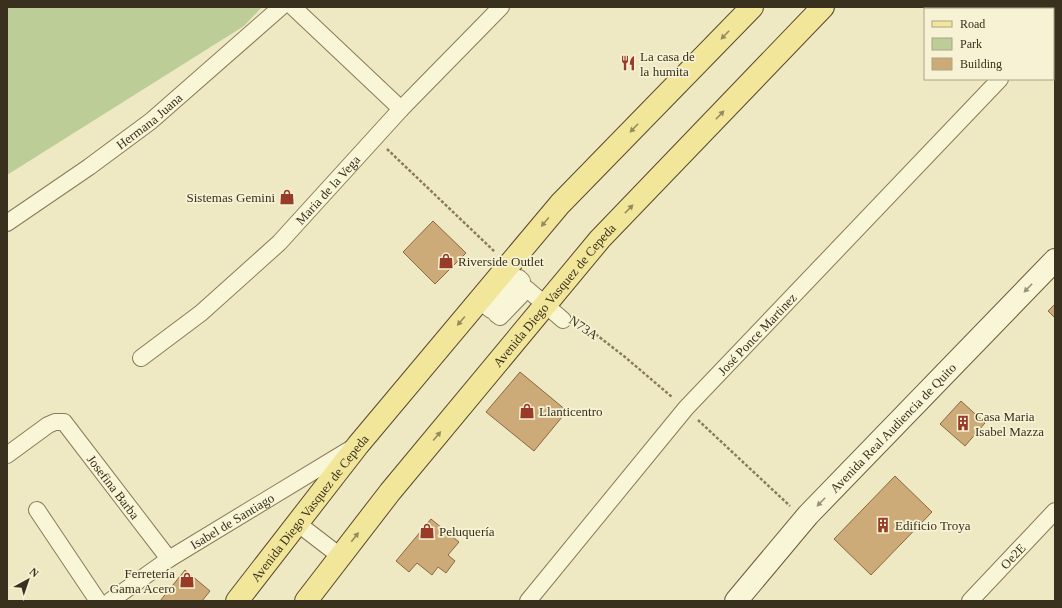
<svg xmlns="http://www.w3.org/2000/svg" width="1062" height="608" font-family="Georgia,serif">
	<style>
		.green { fill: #bdcd97 }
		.building { fill: #cdab78; stroke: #89693f }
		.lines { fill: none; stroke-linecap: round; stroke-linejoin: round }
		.street-casing { stroke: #897b5a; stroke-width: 18 }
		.secondary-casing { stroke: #6b5c3d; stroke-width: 24 }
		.primary-casing { stroke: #57482e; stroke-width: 24 }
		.path { stroke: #897b5a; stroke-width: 2.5; stroke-dasharray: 3 2; stroke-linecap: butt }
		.street { stroke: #f9f5d7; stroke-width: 16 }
		.secondary { stroke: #f9f5d7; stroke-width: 22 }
		.primary { stroke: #f2e69a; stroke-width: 22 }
		.oneway { fill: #968b5c }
		.oneway2 { fill: #99927a }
		.labels { text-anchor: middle; stroke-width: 3.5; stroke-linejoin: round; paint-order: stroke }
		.poi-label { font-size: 13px; fill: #39301e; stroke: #f6f2d3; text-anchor: start }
		.street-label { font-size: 13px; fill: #39301e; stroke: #f6f2d3 }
	</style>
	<rect width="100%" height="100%" fill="#efe9c3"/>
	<path class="green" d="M 7,7 L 262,7 L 244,26 L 7,175 Z"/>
	<path class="building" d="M 433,221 L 466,253 L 435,284 L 403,252 Z
		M 1055,304 L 1055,318 L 1048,311 Z
		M 520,372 L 567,411 L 534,451 L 486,412 Z
		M 961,401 L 985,423 L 965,446 L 940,424 Z
		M 895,476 L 932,512 L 871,575 L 834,539 Z
		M 431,519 L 459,542 L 448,555 L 455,561 L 446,573 L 438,567 L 432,575 L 417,563 L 409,572 L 396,561 Z
		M 185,570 L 210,591 L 202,601 L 160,601 Z"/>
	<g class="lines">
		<g class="street-casing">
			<g id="street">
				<path d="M 293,7 L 401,109"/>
				<path d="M 1053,23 L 1055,21"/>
				<path id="s1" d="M 7,223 L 89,167 L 151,121 L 281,7"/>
				<path d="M 499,291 L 486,306 L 491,310 L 519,278 L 522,281 L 496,314 L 500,317 L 527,289 L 563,320"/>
				<path id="s2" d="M 141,358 L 201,313 L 279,243 L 401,109 L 501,7"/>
				<path id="s3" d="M 7,455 L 48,425 L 55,422 L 64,422 L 169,559"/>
				<path d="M 37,510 L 98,601"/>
				<path d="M 297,523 L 340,556"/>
				<path id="s4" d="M 110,601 L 169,559 L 352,448"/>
				<path id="s5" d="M 528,601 L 686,408 L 1000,79"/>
				<path id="s6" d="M 970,601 L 1055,511"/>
			</g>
		</g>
		<g class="secondary-casing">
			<g id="secondary">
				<path id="s7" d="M 736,601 L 808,515 L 1055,260"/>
			</g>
		</g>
		<g class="primary-casing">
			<g id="primary">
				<path id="s8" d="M 237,601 L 358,445 L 560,204 L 752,7"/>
				<path id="s9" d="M 306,601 L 390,492 L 600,239 L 823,7"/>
			</g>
		</g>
		<path class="path" d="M 387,149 L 495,252
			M 580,322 L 625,357 L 672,397
			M 698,420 L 790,506"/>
		<use href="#street" class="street"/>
		<use href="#secondary" class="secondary"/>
		<use href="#primary" class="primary"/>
	</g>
	<defs><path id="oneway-solid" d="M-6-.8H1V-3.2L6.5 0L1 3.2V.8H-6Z"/></defs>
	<g class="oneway">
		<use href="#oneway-solid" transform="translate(725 35) rotate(134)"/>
		<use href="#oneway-solid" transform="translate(720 115) rotate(-46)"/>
		<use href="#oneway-solid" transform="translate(634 128) rotate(134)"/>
		<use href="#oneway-solid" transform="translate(629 209) rotate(-46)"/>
		<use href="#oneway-solid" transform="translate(545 222) rotate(130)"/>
		<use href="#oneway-solid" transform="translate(461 321) rotate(130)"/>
		<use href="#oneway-solid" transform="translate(437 436) rotate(-50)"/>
		<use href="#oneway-solid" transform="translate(355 537) rotate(-52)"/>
	</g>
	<g class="oneway2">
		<use href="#oneway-solid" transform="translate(1028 288) rotate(134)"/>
		<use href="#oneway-solid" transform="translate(821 502) rotate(134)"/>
	</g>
	<defs>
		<g id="restaurant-bare" transform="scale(1.2)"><path d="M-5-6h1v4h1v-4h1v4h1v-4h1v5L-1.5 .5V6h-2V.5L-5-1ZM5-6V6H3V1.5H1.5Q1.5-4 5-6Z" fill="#993b29" stroke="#f6f2d3" stroke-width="2.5" paint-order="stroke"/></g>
		<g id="shop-bare" transform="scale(1.2)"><path d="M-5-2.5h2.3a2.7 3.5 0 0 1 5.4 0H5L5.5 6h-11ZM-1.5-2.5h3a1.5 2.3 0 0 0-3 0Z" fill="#993b29" stroke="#f6f2d3" stroke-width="2.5" paint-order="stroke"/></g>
		<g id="building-bare" transform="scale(1.2)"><path d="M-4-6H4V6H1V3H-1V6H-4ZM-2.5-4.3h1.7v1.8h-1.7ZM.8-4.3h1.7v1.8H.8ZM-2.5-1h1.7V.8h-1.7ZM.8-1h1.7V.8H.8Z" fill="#993b29" stroke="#f6f2d3" stroke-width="2.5" paint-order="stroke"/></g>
	</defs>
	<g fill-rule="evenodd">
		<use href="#restaurant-bare" x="628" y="63"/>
		<use href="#shop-bare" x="287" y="197"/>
		<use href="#shop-bare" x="446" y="261"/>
		<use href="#shop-bare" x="527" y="411"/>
		<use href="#building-bare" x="963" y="423"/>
		<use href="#building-bare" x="883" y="525"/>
		<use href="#shop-bare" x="427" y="531"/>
		<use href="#shop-bare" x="187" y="580"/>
	</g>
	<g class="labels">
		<g class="poi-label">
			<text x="640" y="61">La casa de<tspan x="640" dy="15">la humita</tspan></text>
			<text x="275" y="202" text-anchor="end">Sistemas Gemini</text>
			<text x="458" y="266">Riverside Outlet</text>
			<text x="539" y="416">Llanticentro</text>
			<text x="975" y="421">Casa Maria<tspan x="975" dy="15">Isabel Mazza</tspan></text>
			<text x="895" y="530">Edificio Troya</text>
			<text x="439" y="536">Peluquería</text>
			<text x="175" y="578" text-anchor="end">Ferretería<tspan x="175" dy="15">Gama Acero</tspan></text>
		</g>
		<g class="street-label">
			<text dy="5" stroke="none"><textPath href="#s1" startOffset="175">Hermana Juana</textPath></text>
			<text dy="5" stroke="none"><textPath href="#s2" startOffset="252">Maria de la Vega</textPath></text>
			<text dy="5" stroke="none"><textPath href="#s9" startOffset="394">Avenida Diego Vasquez de Cepeda</textPath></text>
			<text transform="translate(584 327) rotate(34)" y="5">N73A</text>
			<text dy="5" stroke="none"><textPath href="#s5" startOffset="352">José Ponce Martinez</textPath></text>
			<text dy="5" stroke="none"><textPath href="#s7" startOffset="234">Avenida Real Audiencia de Quito</textPath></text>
			<text dy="5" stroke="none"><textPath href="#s3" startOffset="149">Josefina Barba</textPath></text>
			<text dy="5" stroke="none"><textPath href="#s8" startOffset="118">Avenida Diego Vasquez de Cepeda</textPath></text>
			<text dy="5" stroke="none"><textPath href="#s4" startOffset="146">Isabel de Santiago</textPath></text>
			<text dy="5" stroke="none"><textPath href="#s6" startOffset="62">Oe2E</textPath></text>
		</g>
	</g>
	<rect width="1062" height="608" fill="none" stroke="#39301e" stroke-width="16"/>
	<rect x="924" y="8" width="130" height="72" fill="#f6f2d3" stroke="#aaa48b"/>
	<rect x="932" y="21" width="20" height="6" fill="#f2e69a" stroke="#aaa48b"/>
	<text x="960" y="28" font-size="12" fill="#39301e">Road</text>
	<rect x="932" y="38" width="20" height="12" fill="#bdcd97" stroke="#aaa48b"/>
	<text x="960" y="48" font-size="12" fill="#39301e">Park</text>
	<rect x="932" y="58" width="20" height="12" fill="#cdab78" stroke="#aaa48b"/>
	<text x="960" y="68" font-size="12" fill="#39301e">Building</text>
	<g transform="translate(28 580) rotate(40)" stroke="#f6f2d3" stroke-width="3" paint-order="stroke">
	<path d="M0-3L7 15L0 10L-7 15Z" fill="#39301e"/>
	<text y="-6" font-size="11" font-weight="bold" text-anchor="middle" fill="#39301e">N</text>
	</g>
</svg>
